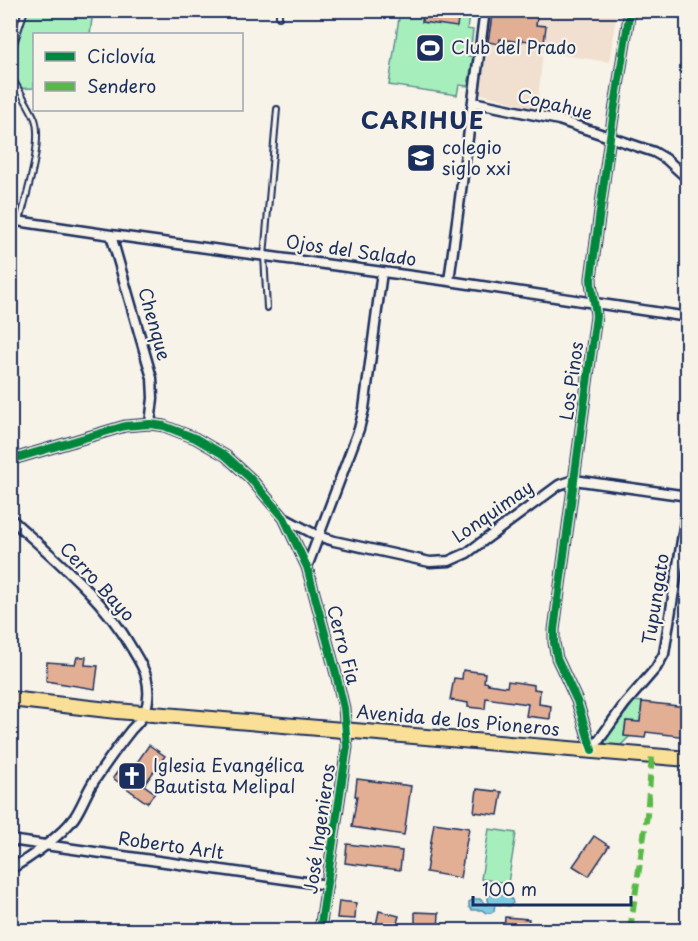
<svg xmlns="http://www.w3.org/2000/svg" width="698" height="941" font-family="'Playpen Sans',sans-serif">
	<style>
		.built { fill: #f1dfcf }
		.green { fill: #a6efbd; stroke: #608f8e; stroke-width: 1.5 }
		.water { fill: #80cae1; stroke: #588cad; stroke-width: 1.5 }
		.building { fill: #e2af95; stroke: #1b2f5e; stroke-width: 1.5 }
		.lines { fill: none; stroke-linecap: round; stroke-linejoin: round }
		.service-casing { stroke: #1b2f5e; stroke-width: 8 }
		.minor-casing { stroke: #1b2f5e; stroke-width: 13 }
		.primary-casing { stroke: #1b2f5e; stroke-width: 18 }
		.service { stroke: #f7f3e8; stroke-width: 4 }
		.minor { stroke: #f7f3e8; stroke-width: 8 }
		.primary { stroke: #f9e096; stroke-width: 14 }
		.quiet { stroke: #58b947; stroke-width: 6; stroke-dasharray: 12 6; stroke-linecap: butt }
		.cycleway-casing { stroke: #f7f3e8; stroke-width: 11 }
		.cycleway { stroke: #00873e; stroke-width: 8 }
		.labels { text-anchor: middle; stroke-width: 4.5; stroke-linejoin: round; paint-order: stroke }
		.poi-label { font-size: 18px; fill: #1b2f5e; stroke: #f7f3e8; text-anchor: start }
		.street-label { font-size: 18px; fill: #1b2f5e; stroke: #f7f3e8 }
		.district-label { font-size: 24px; font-weight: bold; letter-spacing: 1.5px; fill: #1b2f5e; stroke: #f7f3e8 }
	</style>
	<rect width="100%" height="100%" fill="#f7f3e8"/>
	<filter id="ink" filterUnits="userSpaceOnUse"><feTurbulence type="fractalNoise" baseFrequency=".0167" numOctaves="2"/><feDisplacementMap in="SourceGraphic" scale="12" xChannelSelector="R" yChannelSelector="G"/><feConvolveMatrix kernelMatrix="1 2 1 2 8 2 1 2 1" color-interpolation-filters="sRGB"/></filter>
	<g filter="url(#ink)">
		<path class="built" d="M 487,11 L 617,11 L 609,62 L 543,52 L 537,109 L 479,93 L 482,45 Z"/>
		<path class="green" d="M 10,11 L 93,11 L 90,34 L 34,34 L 34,88 L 11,89 Z
			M 400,11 L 470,11 L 467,29 L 473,30 L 470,53 L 464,52 L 463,55 L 473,57 L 468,86 L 459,85 L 457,95 L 389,85 Z
			M 634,701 L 642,702 L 640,722 L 626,721 L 624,735 L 630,736 L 619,747 L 607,746 L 604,741 L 621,715 L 626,713 Z
			M 489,829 L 516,833 L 508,883 L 481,879 Z"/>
		<path class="water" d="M 496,894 C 504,894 511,894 513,903 L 509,906 L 495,904 L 494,911 L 491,913 L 486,913 L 482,910 L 472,910 L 469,907 L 469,902 L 474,899 L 480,899 L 486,905 L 489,903 L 488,900 L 488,895 Z"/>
		<path class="building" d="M 423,10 L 459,10 L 457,27 L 422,22 Z
			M 493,10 L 514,10 L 523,12 L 523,10 L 538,10 L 536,25 L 546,26 L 544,43 L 522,40 L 522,42 L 500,39 L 499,44 L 488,42 Z
			M 77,657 L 86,657 L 85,665 L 98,666 L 95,689 L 46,681 L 47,662 L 75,664 Z
			M 463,670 L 485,673 L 484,682 L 489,683 L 488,684 L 507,687 L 508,681 L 534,685 L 534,689 L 540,690 L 539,704 L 551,706 L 550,719 L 526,716 L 528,704 L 486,698 L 485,709 L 468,707 L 468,703 L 450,700 L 454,678 L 462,679 Z
			M 642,702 L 687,707 L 687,737 L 646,732 L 645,738 L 624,736 L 626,721 L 640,722 Z
			M 149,745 L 165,756 L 144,785 L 155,793 L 147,803 L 113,778 L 120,768 L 129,774 Z
			M 357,779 L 411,786 L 404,835 L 352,827 L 357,796 L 355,796 Z
			M 477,789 L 502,792 L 498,815 L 474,812 Z
			M 434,823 L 469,828 L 460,878 L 426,872 Z
			M 594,836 L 609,846 L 589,876 L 573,866 Z
			M 347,844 L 402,851 L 400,870 L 345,863 Z
			M 339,901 L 356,903 L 355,919 L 337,918 Z
			M 379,911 L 399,916 L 395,930 L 375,930 Z
			M 415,912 L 439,913 L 438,930 L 415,930 Z
			M 505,917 L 529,919 L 528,930 L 504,930 Z"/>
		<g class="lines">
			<g class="service-casing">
				<path id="service" d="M 279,17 L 279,10
					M 10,56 L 25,10
					M 10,72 L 12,78 C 19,90 30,107 35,119 C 43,143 26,196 20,221
					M 267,308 L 264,256 L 277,109"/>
			</g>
			<g class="minor-casing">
				<path id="minor" d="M 473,102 L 559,120 L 654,152 L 666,159 L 688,179
					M 10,220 L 111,235 L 449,281 L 688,317
					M 111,235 L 152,378 L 153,398 L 150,424
					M 449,281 L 485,10
					M 10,460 L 125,426 L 150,424 L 164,426 L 195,438 L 226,456 L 250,478 L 284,518 L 307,567 L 336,674 L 344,708 L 347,747 L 320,930
					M 10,518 C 53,558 102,596 131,647 C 137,657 143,666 146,676 C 149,687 149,701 145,712 C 142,719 137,724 131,730 C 119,745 107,762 96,778 C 87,790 83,805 74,818 C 62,835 29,859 10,869
					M 284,518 L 318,536 L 334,541 L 430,562 L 449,561 L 467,553 L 559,485 L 574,480 L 688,496
					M 307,567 L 359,429 L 364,409 L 382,272
					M 592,750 L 577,701 L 557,658 L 554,643 L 554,630 L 596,316 C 595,303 591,291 591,278 L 610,137 L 630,10
					M 592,750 L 624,705 L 656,668 L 664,654 L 688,502
					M 10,840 L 327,885"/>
			</g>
			<g class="primary-casing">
				<path id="primary" d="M 10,699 L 117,711 L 688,759"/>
			</g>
			<use href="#service" class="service"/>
			<use href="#minor" class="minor"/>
			<use href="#primary" class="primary"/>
			<path class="quiet" d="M 630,930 L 647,815 L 652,756"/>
			<g class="cycleway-casing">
				<path id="cycleway" d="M 10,460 L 125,426 L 150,424 L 164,426 L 195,438 L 226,456 L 250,478 L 284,518 L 307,567 L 336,674 L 344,708 L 347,747 L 320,930
					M 592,750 L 577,701 L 557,658 L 554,643 L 554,630 L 596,316 C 595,303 591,291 591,278 L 610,137 L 630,10"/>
			</g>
			<use href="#cycleway" class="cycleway"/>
		</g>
	</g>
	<defs>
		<g id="stadium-square" transform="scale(1.5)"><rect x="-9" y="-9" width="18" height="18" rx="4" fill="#1b2f5e" stroke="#f7f3e8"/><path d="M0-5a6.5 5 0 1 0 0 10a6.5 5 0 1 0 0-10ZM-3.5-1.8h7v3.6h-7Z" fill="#fff"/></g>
		<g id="school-square" transform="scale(1.5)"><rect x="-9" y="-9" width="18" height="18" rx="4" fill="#1b2f5e" stroke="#f7f3e8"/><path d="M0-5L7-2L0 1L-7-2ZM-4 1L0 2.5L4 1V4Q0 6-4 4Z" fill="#fff"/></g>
		<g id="church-square" transform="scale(1.5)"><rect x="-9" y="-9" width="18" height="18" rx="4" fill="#1b2f5e" stroke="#f7f3e8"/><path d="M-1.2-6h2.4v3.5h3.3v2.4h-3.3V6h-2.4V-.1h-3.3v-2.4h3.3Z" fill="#fff"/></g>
	</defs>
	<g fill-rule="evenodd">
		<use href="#stadium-square" x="430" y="48"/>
		<use href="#school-square" x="421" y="158"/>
		<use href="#church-square" x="132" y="776"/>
	</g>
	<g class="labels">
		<g class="poi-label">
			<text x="451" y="54">Club del Prado</text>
			<text x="442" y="154">colegio<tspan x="442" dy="21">siglo xxi</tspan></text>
			<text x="153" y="772">Iglesia Evangélica<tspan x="153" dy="21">Bautista Melipal</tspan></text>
		</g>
		<g class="street-label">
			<text transform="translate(555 105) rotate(14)" y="6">Copahue</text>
			<text transform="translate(351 251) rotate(8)" y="6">Ojos del Salado</text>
			<text transform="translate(154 324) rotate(74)" y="6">Chenque</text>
			<text transform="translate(572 381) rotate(-82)" y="6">Los Pinos</text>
			<text transform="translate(493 512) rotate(-35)" y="6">Lonquimay</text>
			<text transform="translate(97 582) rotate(47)" y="6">Cerro Bayo</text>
			<text transform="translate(656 599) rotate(-81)" y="6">Tupungato</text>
			<text transform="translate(343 645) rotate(75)" y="6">Cerro Fia</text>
			<text transform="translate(458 721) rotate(5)" y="6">Avenida de los Pioneros</text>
			<text transform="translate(320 829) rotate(-82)" y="6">José Ingenieros</text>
			<text transform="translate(171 846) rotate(8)" y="6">Roberto Arlt</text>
		</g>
		<g class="district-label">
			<text x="423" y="129">CARIHUE</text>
		</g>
	</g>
	<rect width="698" height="941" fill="none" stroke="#f7f3e8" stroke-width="36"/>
	<rect x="18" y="18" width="662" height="905" fill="none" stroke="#1b2f5e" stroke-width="2" filter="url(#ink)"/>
	<rect x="33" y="33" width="210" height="78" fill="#f7f3e8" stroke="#9fa5b1" stroke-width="1.5"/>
	<rect x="45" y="52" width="30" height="9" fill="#00873e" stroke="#9fa5b1" stroke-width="1.5"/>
	<text x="87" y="63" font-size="18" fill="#1b2f5e">Ciclovía</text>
	<rect x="45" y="82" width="30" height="9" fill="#58b947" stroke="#9fa5b1" stroke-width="1.5"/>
	<text x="87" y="93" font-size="18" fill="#1b2f5e">Sendero</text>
	<path d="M473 896v9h158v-9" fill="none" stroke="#1b2f5e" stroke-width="3"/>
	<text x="482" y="896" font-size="18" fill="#1b2f5e" stroke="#f7f3e8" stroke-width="4.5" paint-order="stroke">100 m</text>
</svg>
